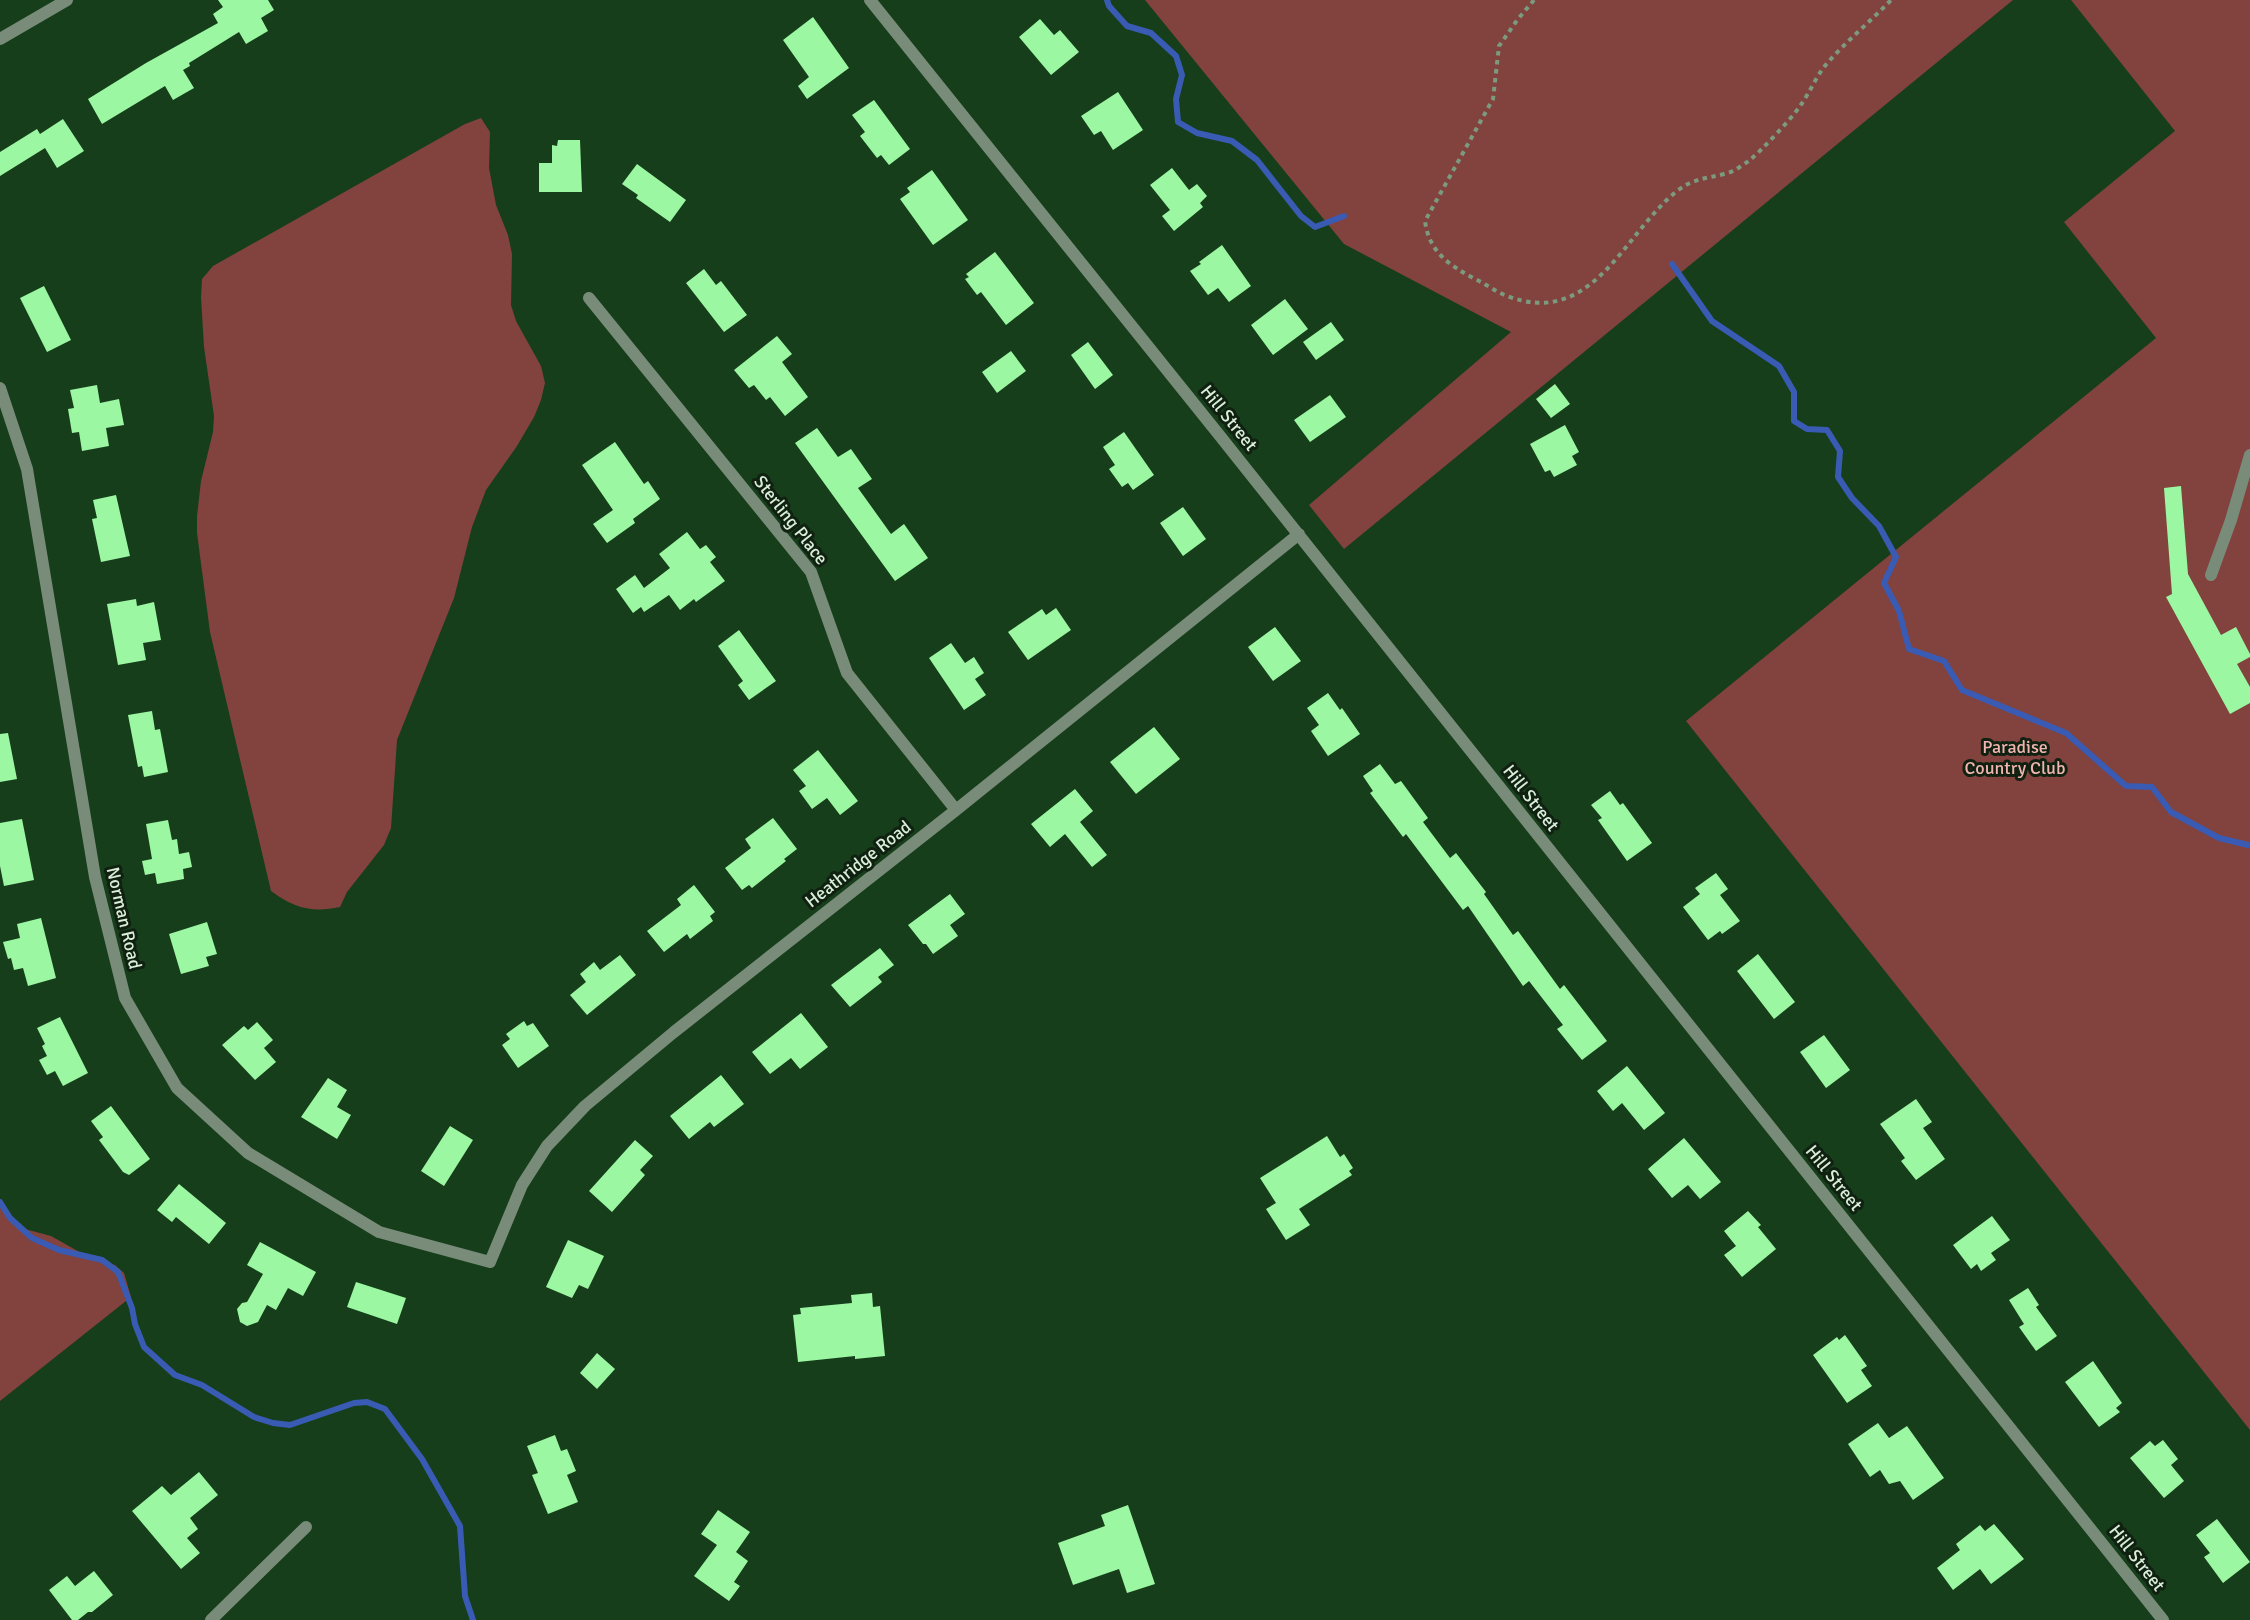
<svg xmlns="http://www.w3.org/2000/svg" width="2250" height="1620" font-family="Signika,sans-serif">
	<style>
		.green { fill: #82423d }
		.lines { fill: none; stroke-linecap: round; stroke-linejoin: round }
		.stream { stroke: #3a5bb3; stroke-width: 6 }
		.building { fill: #9cf7a2 }
		.path { stroke: #7c9a7e; stroke-width: 4; stroke-dasharray: 4.5 4.5; stroke-linecap: butt }
		.service { stroke: #798b79; stroke-width: 12 }
		.minor { stroke: #798b79; stroke-width: 12 }
		.labels { text-anchor: middle; stroke-width: 6; stroke-linejoin: round; paint-order: stroke }
		.street-label { font-size: 18px; fill: #d9efd9; stroke: #102011 }
		.park-label { font-size: 18px; fill: #f0b5af; stroke: #102011 }
	</style>
	<rect width="100%" height="100%" fill="#163e1b"/>
	<path class="green" d="M 1145,0 L 2013,0 L 1344,549 L 1309,505 L 1511,332 L 1344,244 Z
		M 2071,0 L 2250,0 L 2250,1430 L 1686,721 L 2156,338 L 2064,222 L 2175,131 Z
		M 481,118 L 490,132 L 489,168 L 496,205 L 508,235 L 512,254 L 511,305 L 516,321 L 541,366 L 545,383 L 541,400 L 534,417 L 517,446 L 486,490 L 472,527 L 454,598 L 397,740 L 391,828 L 384,845 L 347,892 L 340,907 C 313,913 293,908 271,891 L 210,632 L 197,533 L 197,516 L 201,481 L 213,432 L 214,416 L 204,347 L 201,297 L 202,279 L 213,266 L 465,124 Z
		M 0,1206 L 12,1223 L 21,1228 L 51,1236 L 92,1259 L 115,1265 L 124,1273 L 131,1297 L 0,1401 Z"/>
	<g class="lines">
		<path class="stream" d="M 1107,0 L 1109,6 L 1127,26 L 1151,33 L 1176,56 L 1182,75 L 1176,99 L 1178,122 L 1197,133 L 1232,141 L 1257,160 L 1301,216 L 1315,227 L 1344,216
			M 1672,264 L 1712,321 L 1779,366 L 1794,392 L 1794,421 L 1807,429 L 1827,430 L 1840,451 L 1838,477 L 1852,498 L 1879,526 L 1896,557 L 1884,583 L 1899,611 L 1909,649 L 1944,661 L 1962,690 L 2066,733 L 2126,786 L 2152,787 L 2171,812 L 2219,838 L 2248,845
			M 0,1202 L 10,1218 L 32,1238 L 59,1250 L 102,1260 L 118,1272 L 132,1308 L 135,1324 L 144,1347 L 175,1375 L 202,1385 L 254,1417 L 273,1423 L 290,1425 L 354,1403 L 367,1402 L 385,1409 L 422,1459 L 460,1526 L 465,1596 L 473,1620"/>
	</g>
	<path class="building" d="M 218,0 L 268,0 L 274,10 L 261,18 L 268,31 L 246,44 L 239,32 L 189,63 L 190,66 L 183,70 L 194,88 L 173,100 L 165,86 L 102,124 L 88,99 L 146,63 L 218,23 L 213,14 L 223,7 Z
		M 813,17 L 849,68 L 807,99 L 798,86 L 809,77 L 783,40 Z
		M 1040,19 L 1054,35 L 1060,30 L 1079,52 L 1051,75 L 1019,37 Z
		M 1118,92 L 1143,130 L 1113,150 L 1101,131 L 1094,135 L 1081,116 Z
		M 874,100 L 910,149 L 889,165 L 881,155 L 877,158 L 860,136 L 865,132 L 852,115 Z
		M 63,119 L 84,151 L 57,168 L 45,148 L 0,176 L 0,152 L 37,129 L 40,134 Z
		M 558,140 L 580,140 L 582,192 L 539,192 L 539,163 L 552,163 L 552,145 L 557,146 Z
		M 637,164 L 686,200 L 670,222 L 636,198 L 638,195 L 622,184 Z
		M 1172,168 L 1189,190 L 1197,184 L 1207,196 L 1200,203 L 1203,207 L 1174,231 L 1162,216 L 1170,210 L 1150,185 Z
		M 932,170 L 968,220 L 933,245 L 900,199 L 910,192 L 907,188 Z
		M 1222,245 L 1251,286 L 1229,302 L 1218,288 L 1208,295 L 1190,271 L 1201,264 L 1199,262 Z
		M 995,252 L 1034,303 L 1006,325 L 981,292 L 977,295 L 965,279 L 969,277 L 966,274 Z
		M 704,269 L 716,285 L 721,281 L 747,315 L 724,332 L 686,283 Z
		M 44,286 L 71,340 L 47,352 L 20,298 Z
		M 1285,299 L 1308,329 L 1273,355 L 1251,325 Z
		M 1331,322 L 1344,340 L 1316,360 L 1303,342 Z
		M 777,336 L 792,354 L 782,362 L 808,397 L 785,416 L 770,397 L 766,400 L 754,385 L 749,388 L 734,370 Z
		M 1088,342 L 1113,375 L 1095,389 L 1071,355 Z
		M 1011,351 L 1026,371 L 997,393 L 982,372 Z
		M 1555,384 L 1570,404 L 1551,418 L 1536,399 Z
		M 97,385 L 100,403 L 119,399 L 124,425 L 106,428 L 109,446 L 82,451 L 79,432 L 72,433 L 68,409 L 74,408 L 70,390 Z
		M 1330,395 L 1346,417 L 1310,442 L 1294,420 Z
		M 1565,425 L 1579,452 L 1572,456 L 1577,465 L 1554,477 L 1550,470 L 1545,472 L 1530,444 Z
		M 817,428 L 838,457 L 851,449 L 872,479 L 858,488 L 891,534 L 904,524 L 928,558 L 895,581 L 795,443 Z
		M 1124,432 L 1154,475 L 1133,490 L 1128,483 L 1122,487 L 1109,469 L 1115,465 L 1103,447 Z
		M 615,442 L 644,484 L 648,481 L 660,499 L 633,519 L 635,523 L 607,543 L 593,524 L 613,510 L 582,465 Z
		M 2181,486 L 2188,574 L 2221,635 L 2236,627 L 2250,654 L 2250,657 L 2237,664 L 2250,687 L 2250,703 L 2230,714 L 2166,597 L 2172,594 L 2164,488 Z
		M 116,495 L 130,556 L 101,562 L 92,519 L 97,518 L 93,500 Z
		M 1183,507 L 1206,539 L 1183,556 L 1160,523 Z
		M 687,532 L 700,549 L 706,545 L 716,557 L 710,562 L 725,581 L 696,602 L 694,599 L 680,610 L 669,595 L 644,612 L 641,607 L 633,613 L 616,589 L 635,575 L 644,588 L 670,568 L 659,554 Z
		M 136,599 L 137,606 L 154,602 L 161,640 L 143,643 L 146,660 L 118,665 L 107,604 Z
		M 1056,608 L 1071,630 L 1028,660 L 1008,632 L 1042,609 L 1046,615 Z
		M 1275,627 L 1301,661 L 1273,681 L 1248,647 Z
		M 739,630 L 776,681 L 749,700 L 738,685 L 743,681 L 718,646 Z
		M 951,643 L 965,663 L 974,657 L 984,673 L 975,679 L 986,695 L 964,710 L 929,658 Z
		M 1328,693 L 1340,710 L 1342,708 L 1360,734 L 1328,756 L 1311,731 L 1319,725 L 1307,708 Z
		M 152,711 L 155,730 L 160,729 L 168,772 L 144,777 L 142,766 L 138,767 L 128,715 Z
		M 1154,727 L 1180,759 L 1136,794 L 1110,762 Z
		M 8,733 L 17,779 L 0,782 L 0,734 Z
		M 818,750 L 858,801 L 840,815 L 827,798 L 812,809 L 799,791 L 806,786 L 793,770 Z
		M 1380,764 L 1395,784 L 1401,781 L 1428,818 L 1423,822 L 1450,858 L 1456,853 L 1486,892 L 1484,894 L 1513,935 L 1518,931 L 1560,989 L 1564,985 L 1607,1041 L 1582,1060 L 1557,1029 L 1563,1025 L 1529,981 L 1523,986 L 1468,906 L 1463,910 L 1406,834 L 1403,837 L 1370,793 L 1373,791 L 1363,776 Z
		M 1075,789 L 1093,811 L 1080,822 L 1107,855 L 1092,867 L 1065,834 L 1050,847 L 1031,824 Z
		M 1610,791 L 1620,805 L 1623,803 L 1652,843 L 1627,861 L 1598,820 L 1602,818 L 1591,805 Z
		M 773,818 L 797,849 L 784,859 L 786,861 L 752,888 L 749,885 L 742,890 L 725,868 L 751,848 L 745,839 Z
		M 22,819 L 34,880 L 4,886 L 0,866 L 0,823 Z
		M 168,820 L 172,840 L 177,839 L 179,854 L 189,852 L 192,867 L 183,869 L 184,879 L 157,884 L 155,873 L 145,875 L 142,861 L 152,859 L 146,824 Z
		M 1716,873 L 1728,889 L 1720,895 L 1740,921 L 1722,934 L 1720,931 L 1708,940 L 1683,907 L 1700,894 L 1695,888 Z
		M 694,885 L 715,912 L 710,916 L 713,921 L 690,939 L 687,934 L 664,952 L 647,931 L 681,905 L 677,899 Z
		M 950,894 L 965,914 L 950,925 L 958,936 L 933,954 L 926,944 L 923,944 L 908,925 Z
		M 41,918 L 56,978 L 28,986 L 23,968 L 14,970 L 11,958 L 8,959 L 3,942 L 20,938 L 17,924 Z
		M 207,922 L 217,954 L 206,957 L 209,966 L 181,974 L 169,934 Z
		M 880,948 L 894,965 L 878,977 L 882,982 L 850,1007 L 831,985 Z
		M 1758,954 L 1795,1002 L 1774,1019 L 1737,971 Z
		M 620,955 L 636,975 L 587,1015 L 570,995 L 586,982 L 580,974 L 594,962 L 600,970 Z
		M 801,1013 L 828,1047 L 800,1069 L 791,1058 L 770,1074 L 752,1052 Z
		M 60,1017 L 88,1073 L 63,1086 L 55,1071 L 47,1075 L 39,1060 L 47,1056 L 42,1046 L 45,1044 L 37,1028 Z
		M 524,1021 L 527,1026 L 533,1023 L 549,1046 L 518,1068 L 502,1045 L 510,1039 L 506,1034 Z
		M 257,1022 L 273,1040 L 264,1048 L 276,1062 L 255,1080 L 222,1045 L 244,1026 L 248,1030 Z
		M 1824,1035 L 1850,1070 L 1826,1088 L 1800,1052 Z
		M 1627,1066 L 1665,1113 L 1644,1130 L 1622,1103 L 1613,1111 L 1597,1091 Z
		M 721,1075 L 744,1104 L 714,1127 L 710,1122 L 689,1139 L 670,1116 Z
		M 328,1078 L 347,1090 L 337,1107 L 351,1115 L 337,1139 L 301,1117 Z
		M 1916,1099 L 1932,1122 L 1923,1128 L 1945,1159 L 1916,1180 L 1901,1161 L 1905,1158 L 1880,1124 Z
		M 111,1106 L 150,1159 L 129,1175 L 123,1172 L 99,1140 L 103,1137 L 91,1121 Z
		M 450,1126 L 473,1140 L 444,1186 L 421,1171 Z
		M 1327,1136 L 1340,1157 L 1344,1154 L 1353,1168 L 1349,1171 L 1352,1175 L 1299,1209 L 1310,1225 L 1286,1240 L 1266,1209 L 1276,1203 L 1260,1178 Z
		M 1684,1138 L 1721,1182 L 1700,1199 L 1688,1185 L 1672,1198 L 1648,1169 Z
		M 635,1140 L 653,1156 L 640,1170 L 645,1175 L 612,1212 L 589,1191 Z
		M 179,1184 L 226,1223 L 209,1244 L 176,1217 L 172,1222 L 157,1210 Z
		M 1748,1211 L 1761,1225 L 1758,1227 L 1776,1249 L 1742,1277 L 1724,1255 L 1736,1246 L 1724,1231 Z
		M 1992,1216 L 2010,1240 L 1991,1253 L 1996,1260 L 1981,1271 L 1977,1264 L 1971,1269 L 1953,1245 Z
		M 568,1240 L 604,1256 L 588,1289 L 579,1285 L 572,1298 L 546,1287 Z
		M 260,1242 L 316,1272 L 303,1296 L 288,1288 L 276,1310 L 267,1305 L 258,1322 L 247,1326 L 240,1322 L 237,1309 L 242,1303 L 247,1302 L 263,1274 L 247,1265 Z
		M 356,1282 L 406,1298 L 397,1324 L 347,1307 Z
		M 2028,1288 L 2039,1305 L 2036,1307 L 2057,1336 L 2036,1351 L 2019,1327 L 2024,1324 L 2009,1300 Z
		M 872,1293 L 873,1307 L 880,1306 L 885,1356 L 855,1359 L 855,1356 L 798,1362 L 793,1315 L 801,1314 L 800,1308 L 852,1303 L 851,1295 Z
		M 1845,1335 L 1867,1366 L 1861,1370 L 1872,1386 L 1847,1403 L 1813,1355 L 1837,1337 L 1839,1340 Z
		M 597,1353 L 615,1369 L 597,1389 L 580,1373 Z
		M 2093,1361 L 2122,1403 L 2116,1408 L 2120,1412 L 2099,1427 L 2065,1382 Z
		M 1878,1423 L 1889,1438 L 1907,1426 L 1944,1478 L 1913,1500 L 1900,1481 L 1889,1484 L 1880,1470 L 1870,1477 L 1848,1444 Z
		M 555,1435 L 561,1451 L 567,1449 L 576,1471 L 567,1475 L 578,1502 L 548,1514 L 532,1475 L 538,1473 L 527,1446 Z
		M 2163,1440 L 2178,1459 L 2171,1465 L 2184,1481 L 2164,1498 L 2130,1458 L 2150,1441 L 2155,1446 Z
		M 199,1472 L 218,1495 L 190,1518 L 198,1529 L 187,1538 L 200,1553 L 181,1569 L 132,1511 L 162,1486 L 171,1495 Z
		M 1128,1505 L 1155,1584 L 1127,1593 L 1119,1569 L 1073,1585 L 1058,1543 L 1105,1526 L 1101,1515 Z
		M 718,1510 L 750,1532 L 736,1552 L 748,1561 L 734,1582 L 740,1586 L 729,1601 L 694,1576 L 717,1545 L 701,1534 Z
		M 2217,1519 L 2250,1562 L 2223,1583 L 2204,1557 L 2210,1553 L 2196,1535 Z
		M 1994,1524 L 2024,1559 L 1991,1584 L 1980,1569 L 1953,1590 L 1937,1568 L 1960,1550 L 1956,1544 L 1980,1525 L 1985,1531 Z
		M 94,1571 L 113,1595 L 92,1612 L 88,1612 L 78,1620 L 72,1620 L 49,1590 L 67,1576 L 75,1586 Z"/>
	<g class="lines">
		<path class="path" d="M 1534,0 L 1518,19 L 1499,46 L 1493,99 L 1425,221 C 1429,252 1449,265 1475,279 C 1486,284 1496,292 1507,296 C 1593,329 1624,233 1677,191 C 1694,178 1705,179 1724,174 C 1734,172 1743,165 1751,159 C 1763,149 1792,118 1800,106 C 1809,94 1815,79 1824,67 C 1844,43 1869,23 1891,0"/>
		<path class="service" d="M 2211,575 L 2231,520 L 2250,455"/>
		<path class="minor" d="M 870,0 L 1220,436 L 2163,1620
			M 0,39 L 67,0
			M 589,298 L 811,572 L 847,673 L 956,810
			M 0,388 L 27,469 L 95,877 L 125,998 L 177,1088 L 248,1153 L 379,1232 L 490,1262 L 522,1185 L 547,1146 L 585,1106 L 674,1032 L 956,810 L 1299,534
			M 211,1620 L 306,1527"/>
	</g>
	<g class="labels">
		<g class="street-label">
			<text transform="translate(1229 418) rotate(51)" y="6">Hill Street</text>
			<text transform="translate(791 520) rotate(52)" y="6">Sterling Place</text>
			<text transform="translate(1531 798) rotate(52)" y="6">Hill Street</text>
			<text transform="translate(858 864) rotate(-38)" y="6">Heathridge Road</text>
			<text transform="translate(124 918) rotate(77)" y="6">Norman Road</text>
			<text transform="translate(1834 1178) rotate(51)" y="6">Hill Street</text>
			<text transform="translate(2137 1558) rotate(52)" y="6">Hill Street</text>
		</g>
		<g class="park-label">
			<text x="2015" y="753">Paradise<tspan x="2015" dy="21">Country Club</tspan></text>
		</g>
	</g>
</svg>
